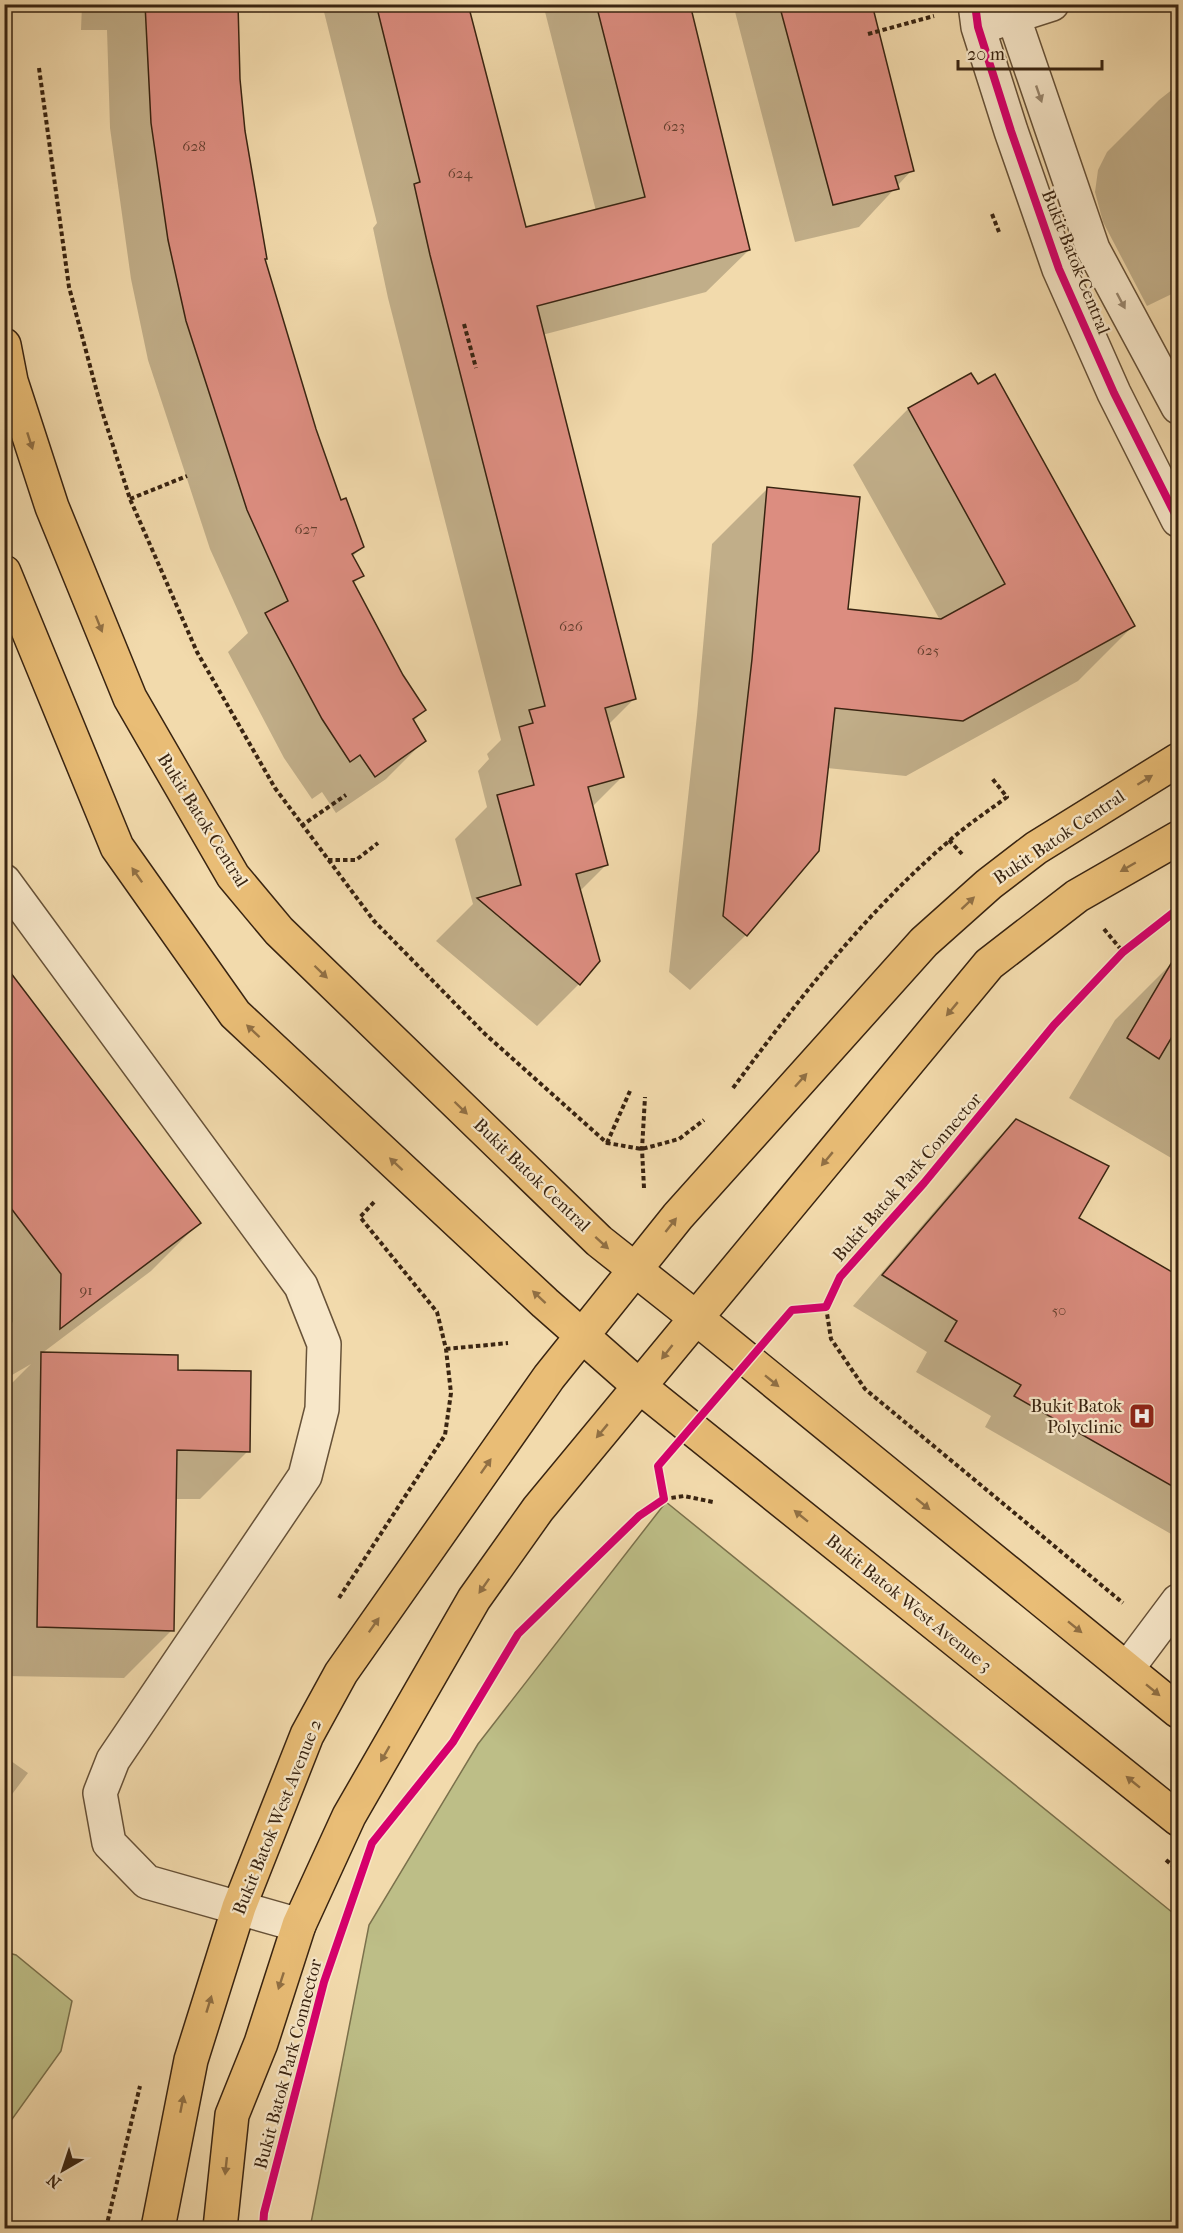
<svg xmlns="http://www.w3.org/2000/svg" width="1183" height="2233" font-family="'IM FELL French Canon',serif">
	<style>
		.green { fill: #bdbe87; stroke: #7b714c; stroke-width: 1.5 }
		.shadow { fill: #0003 }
		.building { fill: #dc8d80; stroke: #392411; stroke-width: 1.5 }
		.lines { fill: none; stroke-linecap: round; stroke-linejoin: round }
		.minor-casing { stroke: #675238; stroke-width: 36 }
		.major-casing { stroke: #392411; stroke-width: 36 }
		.path { stroke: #392411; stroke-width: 4; stroke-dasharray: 4.5 3; stroke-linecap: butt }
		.minor { stroke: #f7e7c9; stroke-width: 33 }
		.major { stroke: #e9bd76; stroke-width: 33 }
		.cycleway-casing { stroke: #f7e7c9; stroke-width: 11 }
		.cycleway { stroke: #d6006c; stroke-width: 8 }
		.oneway { fill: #98866d }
		.oneway2 { fill: #917044 }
		.labels { text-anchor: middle; stroke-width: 4.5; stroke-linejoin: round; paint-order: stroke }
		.number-label { font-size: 15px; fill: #623e2d }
		.street-label { font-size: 18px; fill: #392411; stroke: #f7e7c9 }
		.poi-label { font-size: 18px; fill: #392411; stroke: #f7e7c9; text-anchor: end }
	</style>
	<rect width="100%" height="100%" fill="#f2daac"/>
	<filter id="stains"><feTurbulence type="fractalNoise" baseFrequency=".00333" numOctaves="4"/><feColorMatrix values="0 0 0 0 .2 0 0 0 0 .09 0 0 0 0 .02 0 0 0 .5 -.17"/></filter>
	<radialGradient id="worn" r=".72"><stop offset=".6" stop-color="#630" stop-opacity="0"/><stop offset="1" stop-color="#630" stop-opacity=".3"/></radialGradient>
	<path class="green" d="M 666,1502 L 1178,1917 L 1178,2228 L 310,2228 L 369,1925 L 478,1744 Z
		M 5,1952 L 16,1955 L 72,2001 L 61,2051 L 5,2129 Z"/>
	<path class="shadow" d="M 82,4 L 221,4 L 238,79 L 263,261 L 315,430 L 340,502 L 362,547 L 352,557 L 362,575 L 353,584 L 402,676 L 424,710 L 413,722 L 424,741 L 386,779 L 336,813 L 322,792 L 312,799 L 284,758 L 228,652 L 248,633 L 210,549 L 148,360 L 131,279 L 110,128 L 107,30 L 81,30 Z
		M 322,4 L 467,4 L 525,229 L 596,211 L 543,4 L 687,4 L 749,250 L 706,292 L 542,335 L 634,699 L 608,725 L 622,777 L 591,808 L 606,865 L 579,892 L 579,984 L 537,1026 L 436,941 L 473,904 L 455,839 L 487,807 L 478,771 L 489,759 L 487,754 L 501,740 L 388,298 L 373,228 L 377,223 Z
		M 733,4 L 870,4 L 912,170 L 859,227 L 795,242 Z
		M 1178,85 L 1178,291 L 1147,306 L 1103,222 L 1095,192 L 1098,170 L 1107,152 L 1159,100 Z
		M 971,375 L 1133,626 L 1078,681 L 906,776 L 827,768 L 818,851 L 746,935 L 690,990 L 669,972 L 697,715 L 712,544 L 768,488 L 847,610 L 940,620 L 853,465 L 908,409 Z
		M 1174,961 L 1178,964 L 1178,1162 L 1069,1098 L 1115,1020 Z
		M 4,967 L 200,1222 L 151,1271 L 41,1354 L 176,1371 L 248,1451 L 200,1499 L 174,1499 L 172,1630 L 124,1678 L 4,1676 L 4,1391 L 31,1364 L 12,1375 L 13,1323 L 4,1312 Z
		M 1017,1120 L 1077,1219 L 1178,1277 L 1178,1538 L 985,1427 L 991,1416 L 916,1372 L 927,1352 L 853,1306 L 986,1151 Z
		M 4,1756 L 28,1773 L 4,1805 Z"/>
	<path class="building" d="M 145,4 L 238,4 L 240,79 L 245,131 L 267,259 L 265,259 L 316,429 L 341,500 L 346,498 L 364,547 L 352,554 L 364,576 L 353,581 L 403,675 L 426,710 L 413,719 L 426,741 L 375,777 L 360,755 L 350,762 L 322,719 L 265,613 L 288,601 L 247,510 L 186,321 L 168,240 L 151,123 Z
		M 376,4 L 468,4 L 526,227 L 645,197 L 596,4 L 690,4 L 750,250 L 537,306 L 636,699 L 605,708 L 624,777 L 588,787 L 608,865 L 576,874 L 600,961 L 580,985 L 477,898 L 521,885 L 497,795 L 534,785 L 519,727 L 533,723 L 529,710 L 545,706 L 430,255 L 414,184 L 420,182 Z
		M 779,4 L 872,4 L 914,171 L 895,176 L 899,189 L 833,205 Z
		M 971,373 L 978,384 L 995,374 L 1135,626 L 963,721 L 835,708 L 819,851 L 747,936 L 723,916 L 752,659 L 767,487 L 860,497 L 848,609 L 941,619 L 1005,584 L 908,408 Z
		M 1179,950 L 1179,1025 L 1159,1059 L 1127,1038 Z
		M 4,964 L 201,1223 L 60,1329 L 61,1274 L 4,1199 Z
		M 1016,1119 L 1109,1166 L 1079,1218 L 1179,1276 L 1179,1490 L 1014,1396 L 1021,1385 L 945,1341 L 957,1321 L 882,1275 Z
		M 41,1352 L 178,1355 L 178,1370 L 251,1371 L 250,1452 L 177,1450 L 174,1631 L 37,1627 Z"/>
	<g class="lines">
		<g class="minor-casing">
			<path id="minor" d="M 975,4 L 978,27 L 1011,131 L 1059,269 L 1114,393 L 1178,520
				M 1009,4 L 1093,249 L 1178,407
				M 990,24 L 1052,4
				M 4,881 L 301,1286 L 324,1344 L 322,1409 L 305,1476 L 113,1760 L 100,1793 L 109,1843 L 147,1882 L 299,1925
				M 1127,1669 L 1178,1601"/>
		</g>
		<g class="major-casing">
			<path id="major" d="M 4,345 L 11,381 L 52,507 L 130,698 L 233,876 L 279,931 L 599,1241 L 695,1317 L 1178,1711
				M 4,572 L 117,847 L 235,1014 L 545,1303 L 639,1386 L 1178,1819
				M 158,2228 L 191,2060 L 239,1907 L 307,1735 L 341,1673 L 549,1377 L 678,1216 L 924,942 L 989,884 L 1036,848 L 1178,760
				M 220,2228 L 232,2115 L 261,2043 L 299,1925 L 349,1816 L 474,1599 L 538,1509 L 989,964 L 1077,896 L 1178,838"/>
		</g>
		<path class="path" d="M 868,34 L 934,16
			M 39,68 L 69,287 L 102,411 L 130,499 L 197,652 L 275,788 L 374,921 L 485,1034 L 607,1143 L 642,1149 L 679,1139 L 704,1120
			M 992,214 L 999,232
			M 464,324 L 476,368
			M 130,499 L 187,476
			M 301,826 L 346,795
			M 949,840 L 962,854
			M 328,860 L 356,860 L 378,843
			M 1104,929 L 1123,952
			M 733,1088 C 798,1000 865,913 949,841 C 967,825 988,811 1007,797 L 991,777
			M 607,1143 L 630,1091
			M 644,1188 L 642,1149 L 645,1097
			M 826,1307 L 831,1339 L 865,1389 L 1123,1603
			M 446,1349 L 508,1343
			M 664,1499 L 684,1496 L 713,1502
			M 339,1598 L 445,1435 L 451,1393 L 446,1349 L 437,1312 L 360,1217 L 375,1201
			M 1166,1860 L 1178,1870
			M 106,2228 L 140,2086"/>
		<use href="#minor" class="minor"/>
		<use href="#major" class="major"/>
		<g class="cycleway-casing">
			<path id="cycleway" d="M 975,4 L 978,27 L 1011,131 L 1059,269 L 1114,393 L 1178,520
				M 263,2228 L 264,2213 L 324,1982 L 372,1843 L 453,1742 L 518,1634 L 639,1516 L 664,1499 L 658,1466 L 792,1310 L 826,1307 L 840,1277 L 924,1183 L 1054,1025 L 1123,952 L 1178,909"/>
		</g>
		<use href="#cycleway" class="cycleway"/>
	</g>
	<defs><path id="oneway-solid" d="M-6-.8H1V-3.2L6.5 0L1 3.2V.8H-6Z" transform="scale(1.5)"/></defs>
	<g class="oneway">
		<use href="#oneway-solid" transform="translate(1039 94) rotate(71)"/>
		<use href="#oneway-solid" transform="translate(1121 301) rotate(62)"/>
	</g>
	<g class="oneway2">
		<use href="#oneway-solid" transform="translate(30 441) rotate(72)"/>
		<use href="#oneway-solid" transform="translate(99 624) rotate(68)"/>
		<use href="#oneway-solid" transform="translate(1145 780) rotate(-32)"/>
		<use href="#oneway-solid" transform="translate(1128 867) rotate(150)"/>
		<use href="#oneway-solid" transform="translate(137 875) rotate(-125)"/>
		<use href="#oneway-solid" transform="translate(968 903) rotate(-43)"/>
		<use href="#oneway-solid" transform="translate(321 972) rotate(44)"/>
		<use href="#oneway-solid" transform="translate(952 1009) rotate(130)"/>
		<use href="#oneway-solid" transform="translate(253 1031) rotate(-137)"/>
		<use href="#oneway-solid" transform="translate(801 1080) rotate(-48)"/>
		<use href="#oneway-solid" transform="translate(461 1108) rotate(44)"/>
		<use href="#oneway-solid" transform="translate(827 1159) rotate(130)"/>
		<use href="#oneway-solid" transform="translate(396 1164) rotate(-137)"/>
		<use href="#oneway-solid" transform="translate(671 1225) rotate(-52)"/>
		<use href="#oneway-solid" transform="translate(602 1243) rotate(42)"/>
		<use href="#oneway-solid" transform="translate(539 1297) rotate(-137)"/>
		<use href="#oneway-solid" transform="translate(667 1352) rotate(128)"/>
		<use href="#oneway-solid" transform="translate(772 1381) rotate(39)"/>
		<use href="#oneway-solid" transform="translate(602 1431) rotate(130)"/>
		<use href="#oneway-solid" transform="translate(486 1466) rotate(-55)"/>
		<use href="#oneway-solid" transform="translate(923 1504) rotate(39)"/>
		<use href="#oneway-solid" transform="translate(801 1516) rotate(-141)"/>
		<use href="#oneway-solid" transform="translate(484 1586) rotate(125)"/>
		<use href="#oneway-solid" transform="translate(374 1625) rotate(-55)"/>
		<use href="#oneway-solid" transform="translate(1075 1627) rotate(39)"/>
		<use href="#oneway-solid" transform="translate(1153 1690) rotate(39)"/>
		<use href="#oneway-solid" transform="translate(385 1754) rotate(120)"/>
		<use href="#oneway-solid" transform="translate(1133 1782) rotate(-141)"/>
		<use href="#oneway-solid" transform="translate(281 1981) rotate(108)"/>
		<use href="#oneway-solid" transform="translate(209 2004) rotate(-73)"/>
		<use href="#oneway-solid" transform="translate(182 2104) rotate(-79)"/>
		<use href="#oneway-solid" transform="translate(226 2166) rotate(96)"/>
	</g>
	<defs>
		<g id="hospital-square" transform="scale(1.35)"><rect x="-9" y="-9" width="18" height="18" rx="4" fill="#8f2418" stroke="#f7e7c9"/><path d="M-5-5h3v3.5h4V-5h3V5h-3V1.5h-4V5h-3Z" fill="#fff"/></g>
	</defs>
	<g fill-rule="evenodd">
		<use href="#hospital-square" x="1142" y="1416"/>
	</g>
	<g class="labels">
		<g class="number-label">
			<text x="674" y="131">623</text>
			<text x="194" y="151">628</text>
			<text x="460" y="178">624</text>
			<text x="306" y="534">627</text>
			<text x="571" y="631">626</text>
			<text x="928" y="655">625</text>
			<text x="86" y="1295">91</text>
			<text x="1059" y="1315">50</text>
		</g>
		<g class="street-label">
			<text transform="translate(1076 262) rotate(68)" y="6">Bukit Batok Central</text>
			<text transform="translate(203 820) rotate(58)" y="6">Bukit Batok Central</text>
			<text transform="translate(1059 837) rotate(-34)" y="6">Bukit Batok Central</text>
			<text transform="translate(532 1175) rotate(44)" y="6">Bukit Batok Central</text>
			<text transform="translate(907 1177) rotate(-49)" y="6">Bukit Batok Park Connector</text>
			<text transform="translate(909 1603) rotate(39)" y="6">Bukit Batok West Avenue 3</text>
			<text transform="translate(277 1817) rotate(-68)" y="6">Bukit Batok West Avenue 2</text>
			<text transform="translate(288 2064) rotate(-75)" y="6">Bukit Batok Park Connector</text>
		</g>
		<g class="poi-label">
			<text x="1122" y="1412">Bukit Batok<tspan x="1122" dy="21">Polyclinic</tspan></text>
		</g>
	</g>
	<rect width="1183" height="2233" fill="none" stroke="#f2daac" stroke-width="24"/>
	<rect x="6" y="6" width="1171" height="2221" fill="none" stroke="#392411" stroke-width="3"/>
	<rect x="12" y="12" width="1159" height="2209" fill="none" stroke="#392411" stroke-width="1.5"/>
	<g transform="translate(63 2170) rotate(219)" stroke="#f7e7c9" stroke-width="4.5" paint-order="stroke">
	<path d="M0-4.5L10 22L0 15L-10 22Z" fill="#392411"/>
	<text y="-9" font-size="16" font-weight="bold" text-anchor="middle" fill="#392411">N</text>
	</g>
	<path d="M958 60v9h144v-9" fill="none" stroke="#392411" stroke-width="3"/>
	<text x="967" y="60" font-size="18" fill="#392411" stroke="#f7e7c9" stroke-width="4.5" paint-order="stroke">20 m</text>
	<rect width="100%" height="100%" filter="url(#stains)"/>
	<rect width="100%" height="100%" fill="url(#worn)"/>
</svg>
